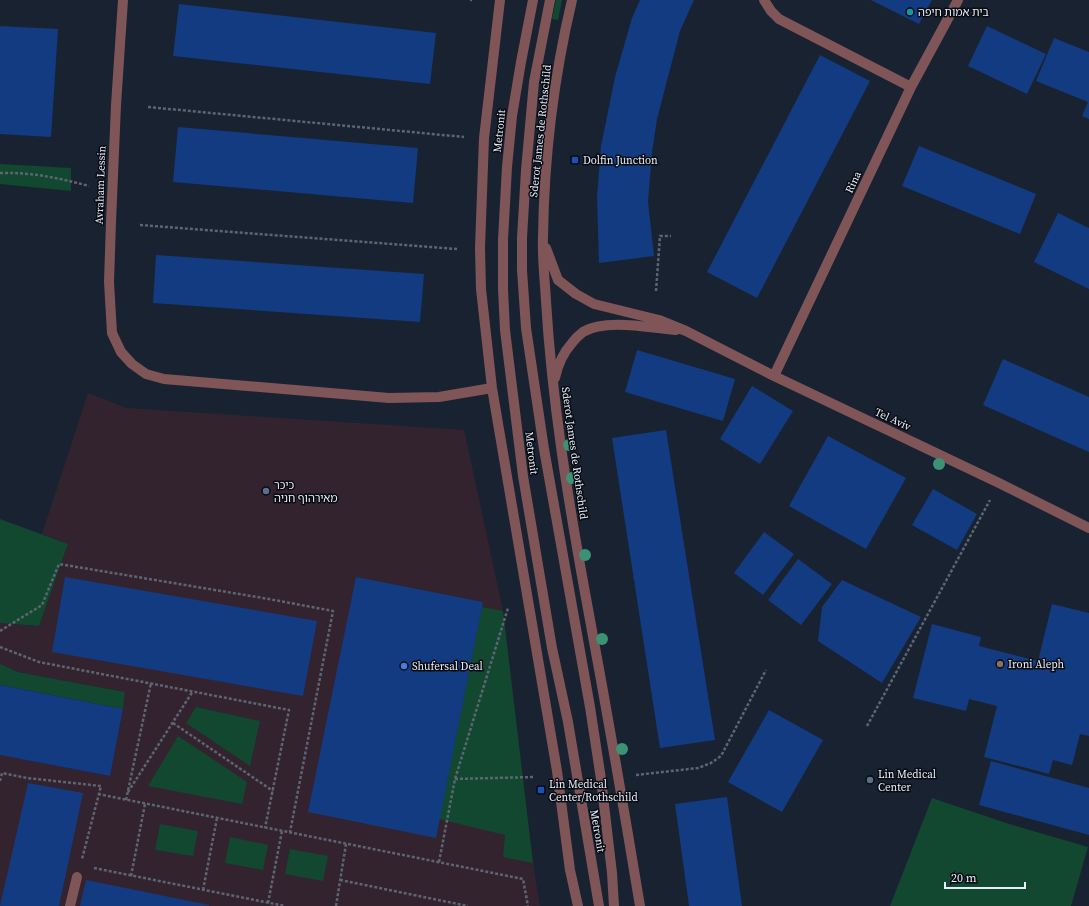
<svg xmlns="http://www.w3.org/2000/svg" width="1089" height="906" font-family="'Source Serif 4','Noto Sans Hebrew',serif">
	<style>
		.commercial { fill: #33232f }
		.green { fill: #124730 }
		.building { fill: #133b81 }
		.lines { fill: none; stroke-linecap: round; stroke-linejoin: round }
		.path { stroke: #5d6572; stroke-width: 2.5; stroke-dasharray: 3 2; stroke-linecap: butt }
		.minor { stroke: #7f5558; stroke-width: 10 }
		.tree { fill: #3d9174 }
		.culture-dot { fill: #0f9aa8; stroke: #080b12; stroke-width: 1.5 }
		.transit-dot { fill: #1a4fb4; stroke: #080b12; stroke-width: 1.5 }
		.service-dot { fill: #5c6f8a; stroke: #080b12; stroke-width: 1.5 }
		.education-dot { fill: #8d6e63; stroke: #080b12; stroke-width: 1.5 }
		.shop-dot { fill: #3f7fe0; stroke: #080b12; stroke-width: 1.5 }
		.labels { text-anchor: middle; stroke-width: 3; stroke-linejoin: round; paint-order: stroke }
		.poi-label { font-size: 11px; fill: #e8eef9; stroke: #080b12; text-anchor: start }
		.street-label { font-size: 11px; fill: #e8eef9; stroke: #080b12 }
	</style>
	<rect width="100%" height="100%" fill="#192231"/>
	<path class="commercial" d="M 88,393 L 127,408 L 464,430 L 503,611 L 533,863 L 540,906 L 0,906 L 0,755 L 110,776 L 123,709 L 125,692 L 18,672 L 0,664 L 0,623 L 39,626 L 68,544 L 42,534 Z"/>
	<path class="green" d="M 556,0 L 562,0 L 558,20 L 552,19 Z
		M 0,164 L 71,168 L 71,191 L 0,184 Z
		M 0,519 L 68,544 L 39,626 L 0,623 Z
		M 482,607 L 503,611 L 533,863 L 503,857 L 505,835 L 439,819 Z
		M 0,664 L 18,672 L 125,692 L 123,709 L 0,685 Z
		M 196,707 L 260,721 L 250,766 L 186,723 Z
		M 178,736 L 247,782 L 242,804 L 148,786 Z
		M 932,798 L 1009,824 L 1088,847 L 1071,906 L 890,906 Z
		M 160,824 L 198,831 L 193,856 L 155,850 Z
		M 230,837 L 268,845 L 263,870 L 225,863 Z
		M 290,849 L 328,856 L 323,881 L 285,874 Z"/>
	<path class="building" d="M 640,0 L 694,0 L 680,31 L 657,119 L 652,152 L 648,202 L 654,256 L 599,263 L 597,197 L 601,146 L 615,77 L 632,18 Z
		M 871,0 L 932,0 L 919,24 Z
		M 179,4 L 436,33 L 430,84 L 173,56 Z
		M 0,26 L 58,29 L 51,137 L 0,134 Z
		M 987,26 L 1046,54 L 1027,94 L 968,66 Z
		M 1054,38 L 1089,52 L 1089,119 L 1082,116 L 1088,102 L 1036,81 Z
		M 820,55 L 870,81 L 757,298 L 707,272 Z
		M 178,127 L 418,148 L 413,203 L 173,182 Z
		M 919,146 L 1036,194 L 1020,234 L 902,186 Z
		M 1058,213 L 1089,228 L 1089,289 L 1034,262 Z
		M 156,255 L 424,274 L 420,322 L 153,303 Z
		M 637,350 L 735,379 L 723,421 L 625,392 Z
		M 1003,359 L 1089,397 L 1089,452 L 983,405 Z
		M 752,386 L 793,411 L 760,464 L 720,439 Z
		M 666,430 L 715,740 L 660,748 L 612,438 Z
		M 828,436 L 906,478 L 866,549 L 789,506 Z
		M 933,489 L 977,514 L 957,550 L 912,525 Z
		M 764,532 L 794,554 L 763,595 L 734,573 Z
		M 798,559 L 832,584 L 801,625 L 768,600 Z
		M 65,577 L 317,621 L 303,696 L 52,652 Z
		M 356,577 L 483,602 L 436,838 L 308,812 Z
		M 842,580 L 921,617 L 882,683 L 818,641 L 822,607 Z
		M 1052,604 L 1089,613 L 1089,736 L 1080,734 L 1072,765 L 1053,760 L 1049,774 L 984,757 L 997,706 L 969,699 L 966,711 L 913,698 L 932,624 L 981,637 L 979,646 L 1038,661 Z
		M 0,685 L 123,709 L 110,776 L 0,755 Z
		M 769,710 L 823,740 L 782,812 L 728,782 Z
		M 991,761 L 1089,788 L 1089,835 L 979,805 Z
		M 28,783 L 83,793 L 59,906 L 0,906 Z
		M 727,797 L 742,906 L 689,906 L 675,804 Z
		M 86,880 L 209,905 L 209,906 L 80,906 Z"/>
	<g class="lines">
		<path class="path" d="M 470,0 L 472,0
			M 148,107 L 464,137
			M 0,173 C 31,172 59,178 89,186
			M 140,225 L 457,249
			M 656,291 L 660,236 L 671,236
			M 0,631 L 42,605 L 59,564 L 269,599 L 333,611 L 290,832
			M 0,647 L 39,662 L 289,710 L 265,828
			M 173,723 L 273,791
			M 867,726 L 990,500
			M 636,775 L 698,768 L 711,763 L 721,756 L 766,670
			M 455,779 L 533,777
			M 0,781 L 2,773 L 27,778 L 101,786 L 82,859
			M 128,792 L 193,691
			M 98,794 L 523,879 L 528,906
			M 126,800 L 151,683
			M 439,862 L 455,779 L 508,608
			M 94,868 L 285,906
			M 131,876 L 145,804
			M 340,880 L 468,906
			M 203,890 L 217,818
			M 268,903 L 282,831
			M 336,906 L 346,844"/>
		<path class="minor" d="M 123,0 L 116,105 L 111,222 L 109,282 L 112,333 L 121,352 L 132,364 L 146,374 L 164,379 L 389,398 L 439,397 L 492,388
			M 500,0 L 484,138 L 480,248 L 481,289 L 492,388 L 557,771 L 570,870 L 578,906
			M 533,0 L 521,62 L 512,116 L 507,167 L 503,240 L 503,289 L 505,330 L 523,476 L 552,648 L 568,722 L 599,906
			M 550,0 L 534,82 L 526,170 L 522,238 L 522,270 L 526,328 L 544,449 L 590,707 L 601,779 L 612,873 L 614,906
			M 572,0 C 554,76 544,159 543,237 C 542,258 545,280 546,301 C 552,401 568,500 586,598 C 605,700 623,803 640,906
			M 764,0 L 771,11 L 779,19 L 911,87
			M 546,248 L 558,280 L 576,294 L 594,304 L 659,320 L 686,331 L 774,376 L 999,483 L 1089,528
			M 774,376 L 911,87 L 958,0
			M 555,378 C 558,364 563,353 572,343 C 575,339 579,335 583,332 C 605,318 651,328 676,330
			M 70,906 L 77,877"/>
	</g>
	<g class="tree">
		<circle cx="569" cy="445" r="6"/>
		<circle cx="939" cy="464" r="6"/>
		<circle cx="572" cy="478" r="6"/>
		<circle cx="585" cy="555" r="6"/>
		<circle cx="602" cy="639" r="6"/>
		<circle cx="622" cy="749" r="6"/>
	</g>
	<circle class="culture-dot" cx="910" cy="12" r="4"/>
	<g class="transit-dot">
		<rect x="571" y="156" width="8" height="8" rx="2"/>
		<rect x="537" y="786" width="8" height="8" rx="2"/>
	</g>
	<g class="service-dot">
		<circle cx="266" cy="491" r="4"/>
		<circle cx="870" cy="780" r="4"/>
	</g>
	<circle class="education-dot" cx="1000" cy="664" r="4"/>
	<circle class="shop-dot" cx="404" cy="666" r="4"/>
	<g class="labels">
		<g class="poi-label">
			<text x="918" y="16">בית אמות חיפה</text>
			<text x="583" y="164">Dolfin Junction</text>
			<text x="274" y="489">כיכר<tspan x="274" dy="13">מאירהוף חניה</tspan></text>
			<text x="1008" y="668">Ironi Aleph</text>
			<text x="412" y="670">Shufersal Deal</text>
			<text x="878" y="778">Lin Medical<tspan x="878" dy="13">Center</tspan></text>
			<text x="549" y="788">Lin Medical<tspan x="549" dy="13">Center/Rothschild</tspan></text>
		</g>
		<g class="street-label">
			<text transform="translate(499 131) rotate(-84)" y="4">Metronit</text>
			<text transform="translate(540 131) rotate(-84)" y="4">Sderot James de Rothschild</text>
			<text transform="translate(853 182) rotate(-65)" y="4">Rina</text>
			<text transform="translate(100 185) rotate(-88)" y="4">Avraham Lessin</text>
			<text transform="translate(893 419) rotate(25)" y="4">Tel Aviv</text>
			<text transform="translate(532 453) rotate(83)" y="4">Metronit</text>
			<text transform="translate(575 453) rotate(82)" y="4">Sderot James de Rothschild</text>
			<text transform="translate(598 831) rotate(80)" y="4">Metronit</text>
		</g>
	</g>
	<path d="M945 882v6h80v-6" fill="none" stroke="#e8eef9" stroke-width="2"/>
	<text x="951" y="882" font-size="12" fill="#e8eef9" stroke="#080b12" stroke-width="3" paint-order="stroke">20 m</text>
</svg>
